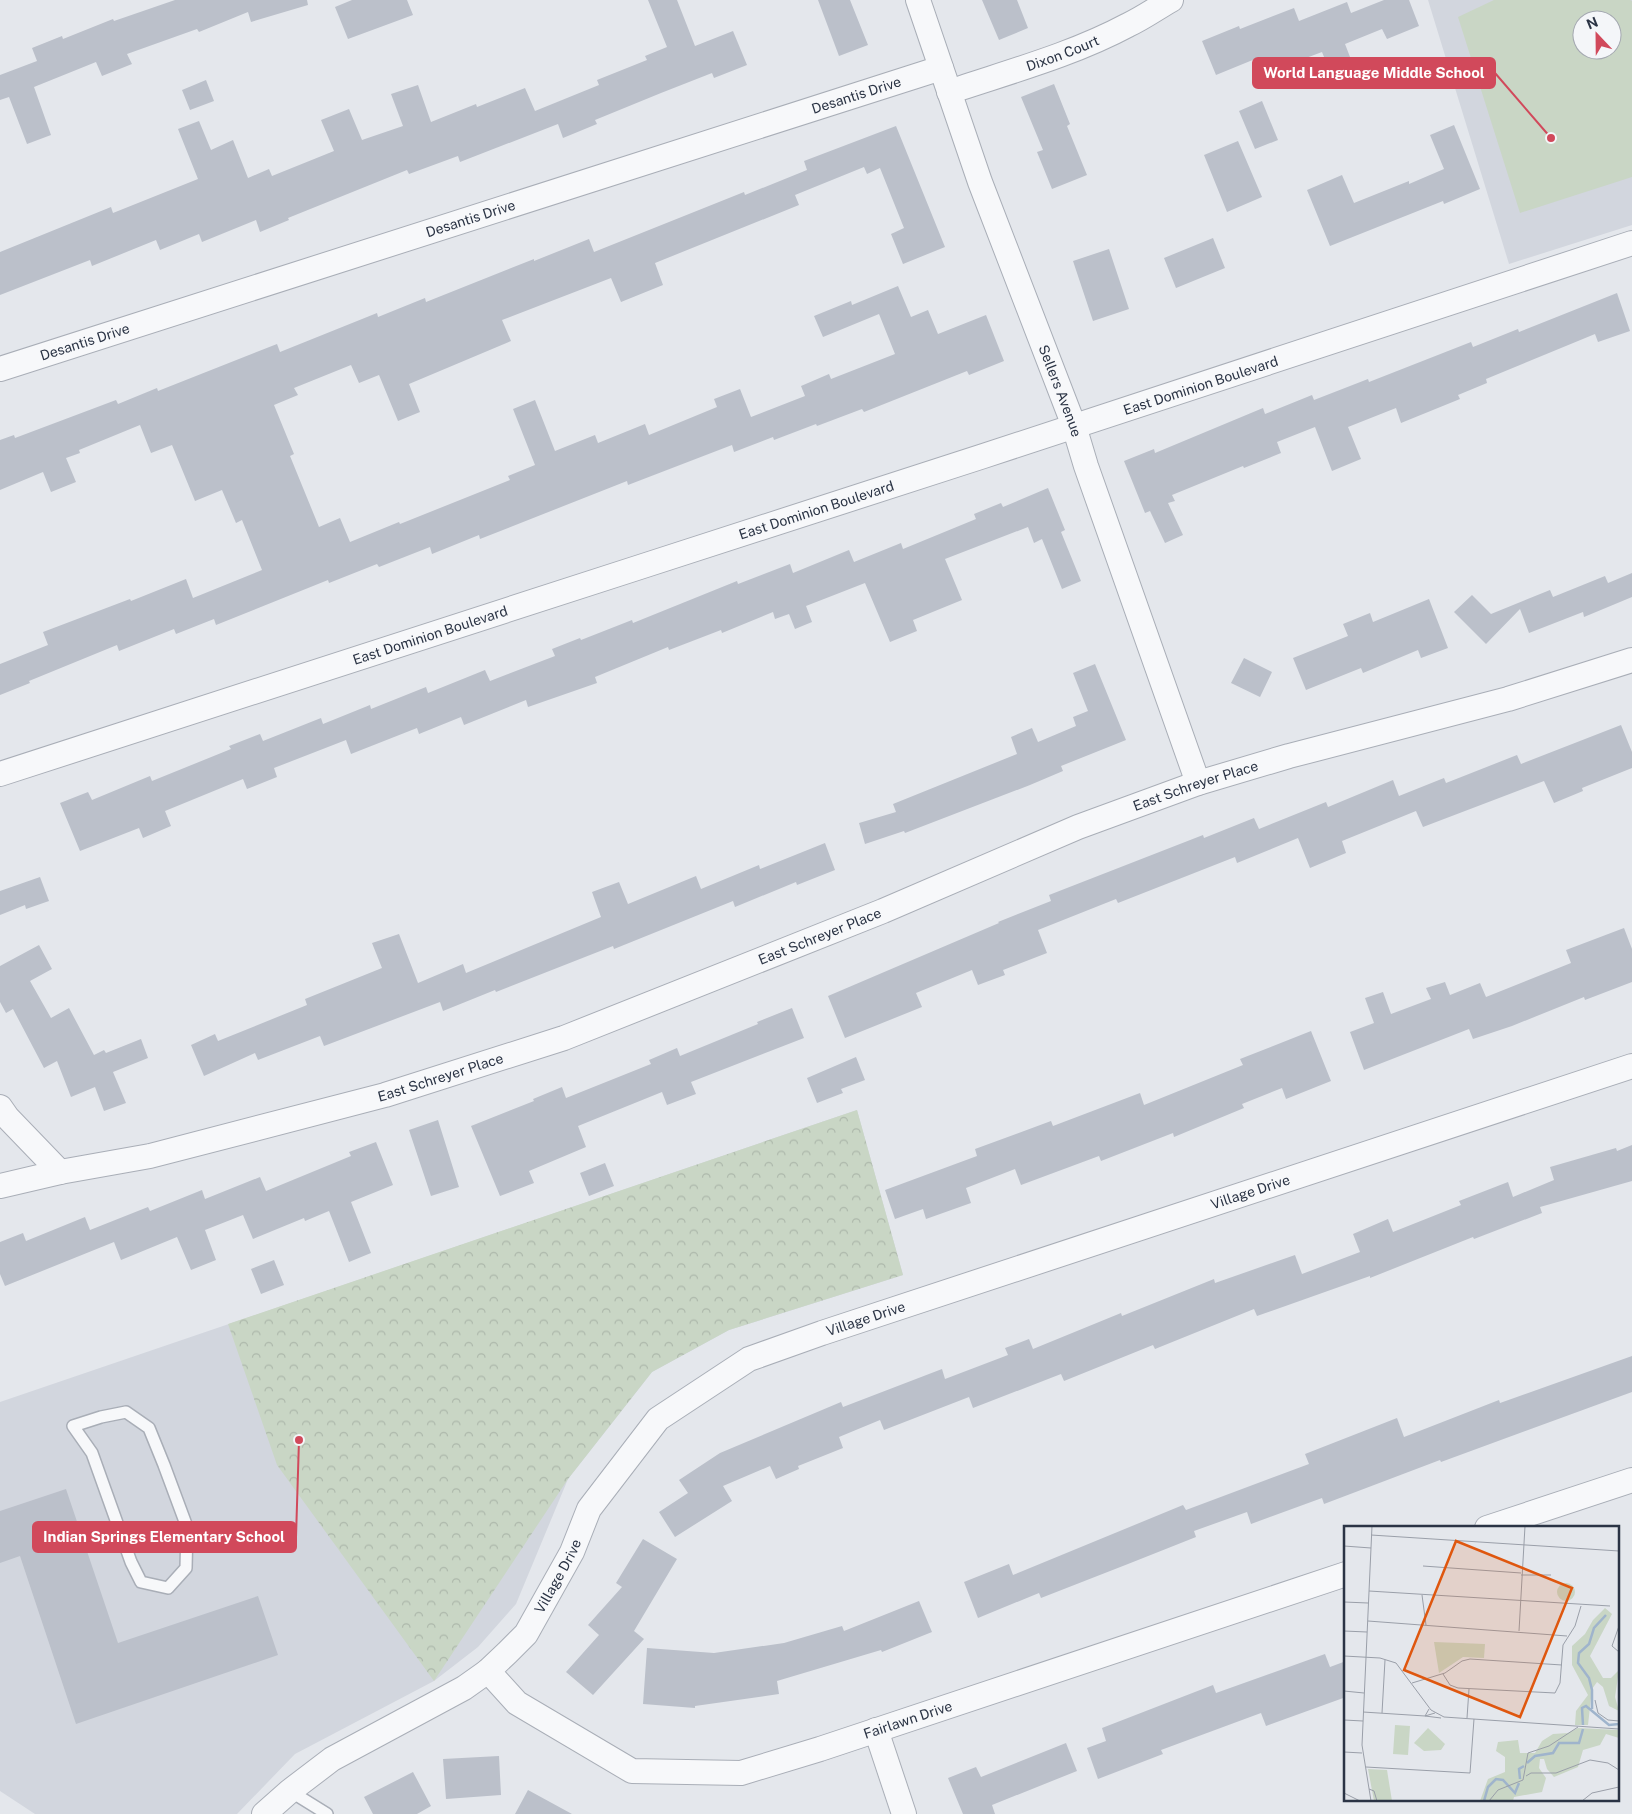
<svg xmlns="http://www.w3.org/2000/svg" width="1632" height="1814" font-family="'Public Sans',sans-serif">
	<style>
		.built { fill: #d2d6de; fill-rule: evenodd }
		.grass { fill: #c9d6c5; fill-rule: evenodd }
		.park { fill: url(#park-crowns) }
		.building { fill: #bbc0ca }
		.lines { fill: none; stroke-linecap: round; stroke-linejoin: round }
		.service-casing { stroke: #a9aeb7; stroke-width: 14 }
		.minor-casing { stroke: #a9aeb7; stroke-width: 26 }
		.service { stroke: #f7f8fa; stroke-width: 11 }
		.minor { stroke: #f7f8fa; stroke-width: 24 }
		.labels { text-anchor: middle; stroke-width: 4.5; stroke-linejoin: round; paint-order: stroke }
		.street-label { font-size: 14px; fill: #2b3445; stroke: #f4f6f9 }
		.inset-river { fill: none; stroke: #9fb4cc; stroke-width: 2.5 }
		.inset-road { fill: none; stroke: #9a9fa9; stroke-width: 1 }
		.view { fill: #df570f; fill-opacity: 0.15; stroke: #df570f; stroke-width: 2.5 }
		.inset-edge { fill: none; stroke: #2b3445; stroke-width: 2.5 }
		.leader { fill: none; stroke: #d1495b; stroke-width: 2 }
		.callout-dot { fill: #d1495b; stroke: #f4f6f9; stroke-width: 2 }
		.callout { fill: #d1495b; stroke: #d1495b; stroke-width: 2 }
		.callout-label { font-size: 15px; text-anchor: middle; font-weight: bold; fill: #fff }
	</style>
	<defs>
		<pattern id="park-crowns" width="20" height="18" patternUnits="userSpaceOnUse" patternTransform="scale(1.25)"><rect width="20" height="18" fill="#c9d6c5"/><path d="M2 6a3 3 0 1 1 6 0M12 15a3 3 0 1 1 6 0" fill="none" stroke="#adb8ab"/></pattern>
	</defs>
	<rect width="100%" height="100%" fill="#e4e7ec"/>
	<path class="built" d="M 1428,0 L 1632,0 L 1632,225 L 1509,264 ZM 1582,20 L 1612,20 L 1612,50 L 1582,50 Z
		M 857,1110 L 903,1275 L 729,1330 L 652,1372 L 568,1479 L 516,1604 L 478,1647 L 434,1681 L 295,1754 L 237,1814 L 35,1814 L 0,1791 L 0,1402 Z"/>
	<path class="grass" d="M 1494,0 L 1630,0 L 1632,1 L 1632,177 L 1520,213 L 1458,17 ZM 1582,20 L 1612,20 L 1612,50 L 1582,50 Z"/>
	<path class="park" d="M 857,1110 L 903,1275 L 729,1330 L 652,1372 L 568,1479 L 434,1681 L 277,1465 L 228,1324 Z"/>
	<path class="building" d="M 175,0 L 307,0 L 308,5 L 251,22 L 248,12 L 199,32 L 197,29 L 127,54 L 132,64 L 102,76 L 96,62 L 34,87 L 51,135 L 27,144 L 9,97 L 0,100 L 0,75 L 37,61 L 32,48 L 62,36 L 63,39 L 113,19 L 114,21 Z
		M 352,0 L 407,0 L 413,15 L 348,39 L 335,7 Z
		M 648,0 L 677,0 L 695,46 L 733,31 L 747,65 L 714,78 L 712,73 L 661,93 L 595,120 L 597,124 L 563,138 L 558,124 L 460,162 L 458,156 L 409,174 L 407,170 L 288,218 L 289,220 L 260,232 L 256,220 L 202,242 L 199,234 L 160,250 L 156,240 L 92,266 L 90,260 L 0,295 L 0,252 L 111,207 L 113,213 L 198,179 L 178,129 L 199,121 L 211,150 L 233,140 L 248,178 L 269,169 L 272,176 L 334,151 L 321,120 L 349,109 L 362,140 L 403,126 L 391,94 L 418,85 L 431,122 L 476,104 L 477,107 L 525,88 L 535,111 L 599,85 L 597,80 L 647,60 L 645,56 L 667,47 Z
		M 818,0 L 850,0 L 868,45 L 839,56 Z
		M 982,0 L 1017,0 L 1028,28 L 999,40 Z
		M 1384,0 L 1409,0 L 1419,26 L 1387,39 L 1382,29 L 1345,44 L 1357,75 L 1335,84 L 1322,52 L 1266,73 L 1260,57 L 1216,75 L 1202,41 L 1239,26 L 1240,29 L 1294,8 L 1299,21 L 1347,2 L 1351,13 Z
		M 206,80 L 214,101 L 190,110 L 182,90 Z
		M 1054,84 L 1070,124 L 1067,126 L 1087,175 L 1052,189 L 1037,152 L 1043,150 L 1021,97 Z
		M 1262,101 L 1278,140 L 1255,149 L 1239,111 Z
		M 1454,125 L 1480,189 L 1444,204 L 1443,201 L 1330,246 L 1307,190 L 1342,175 L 1354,203 L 1409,181 L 1409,184 L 1444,169 L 1430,135 Z
		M 896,126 L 945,247 L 903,264 L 891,234 L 904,228 L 880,168 L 867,174 L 864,167 L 795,195 L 799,205 L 655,263 L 663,285 L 621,302 L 611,278 L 502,320 L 511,341 L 409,384 L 420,412 L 398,421 L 379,375 L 359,383 L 351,365 L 294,388 L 298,395 L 274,405 L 294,454 L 290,456 L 319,527 L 340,518 L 350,542 L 399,522 L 400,524 L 510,480 L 508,476 L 535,465 L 513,409 L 535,400 L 555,451 L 595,435 L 598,443 L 645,424 L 649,435 L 717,407 L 714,399 L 740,389 L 751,417 L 805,396 L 801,386 L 829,374 L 831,379 L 895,354 L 879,314 L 823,337 L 814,316 L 851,301 L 852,305 L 898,286 L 911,317 L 928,310 L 938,334 L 986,315 L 1004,361 L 969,375 L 967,371 L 864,412 L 862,409 L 817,426 L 816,424 L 774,440 L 773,437 L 734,452 L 732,445 L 628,485 L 627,481 L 480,539 L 479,535 L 432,554 L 430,547 L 379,567 L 377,564 L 329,583 L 328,580 L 216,625 L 214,619 L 176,634 L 174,629 L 119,651 L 117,645 L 29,681 L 30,683 L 0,695 L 0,664 L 48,645 L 43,632 L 130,599 L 131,601 L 186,579 L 193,598 L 262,570 L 242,520 L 236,523 L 222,490 L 195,501 L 172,445 L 151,453 L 140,425 L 79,450 L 80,453 L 66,458 L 76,482 L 51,492 L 43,472 L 0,490 L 0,440 L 14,435 L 15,438 L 116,400 L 118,404 L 157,388 L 158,391 L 277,344 L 280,352 L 377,313 L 378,317 L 425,298 L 426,302 L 534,259 L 534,261 L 589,239 L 594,252 L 744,192 L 745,195 L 807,170 L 804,161 Z
		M 1238,141 L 1262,197 L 1227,212 L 1204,155 Z
		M 1213,238 L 1225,268 L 1176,288 L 1164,258 Z
		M 1109,249 L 1129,309 L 1093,321 L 1073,261 Z
		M 1617,293 L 1630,331 L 1598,342 L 1595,334 L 1486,379 L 1487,383 L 1458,395 L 1460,399 L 1401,423 L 1396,408 L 1348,427 L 1361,459 L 1332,471 L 1315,427 L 1277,442 L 1281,453 L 1244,468 L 1243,466 L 1172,495 L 1175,501 L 1168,503 L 1183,535 L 1165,543 L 1150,511 L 1145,513 L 1124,461 L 1154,449 L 1155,453 L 1263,408 L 1265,414 L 1312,395 L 1314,400 L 1368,379 L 1369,382 L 1471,342 L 1473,347 L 1518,329 L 1519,332 Z
		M 1048,488 L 1065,530 L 1061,532 L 1081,581 L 1062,589 L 1042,539 L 1034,543 L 1028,527 L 945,559 L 962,600 L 913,620 L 917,631 L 890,642 L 865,583 L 806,606 L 812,622 L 795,629 L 789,614 L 775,619 L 773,612 L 722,633 L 721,630 L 669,650 L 668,647 L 595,677 L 597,683 L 528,707 L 526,700 L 464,725 L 461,717 L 419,734 L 417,728 L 351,754 L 346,740 L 274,768 L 277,777 L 247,789 L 243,779 L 165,811 L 171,826 L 143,838 L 139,828 L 80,851 L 60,803 L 88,792 L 92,800 L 150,776 L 152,781 L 231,749 L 229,746 L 260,734 L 263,741 L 321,718 L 323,724 L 370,705 L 371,709 L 426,687 L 428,693 L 485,670 L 490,681 L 555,656 L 552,649 L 580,638 L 581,640 L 632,620 L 633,623 L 737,581 L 738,584 L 790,564 L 793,573 L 849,550 L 854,562 L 901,543 L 903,549 L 976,519 L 974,514 L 1001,503 L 1003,507 Z
		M 1632,573 L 1632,597 L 1584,617 L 1583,612 L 1529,633 L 1520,609 L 1486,644 L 1454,612 L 1472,595 L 1491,614 L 1550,590 L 1553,597 L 1605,576 L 1608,583 Z
		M 1429,599 L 1448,648 L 1421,658 L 1418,650 L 1363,673 L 1361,668 L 1306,690 L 1293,658 L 1348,636 L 1343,624 L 1370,613 L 1373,622 Z
		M 1244,658 L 1272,672 L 1260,697 L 1231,683 Z
		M 1095,664 L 1126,740 L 1061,766 L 1063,771 L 1030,785 L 905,833 L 904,831 L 865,844 L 859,823 L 896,812 L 893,804 L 1017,754 L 1011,737 L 1032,728 L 1038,742 L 1076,726 L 1073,717 L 1088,711 L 1073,673 Z
		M 1621,725 L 1632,752 L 1632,768 L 1582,788 L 1583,791 L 1554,803 L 1544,781 L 1423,827 L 1416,811 L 1342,841 L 1346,853 L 1310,868 L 1298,838 L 1237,863 L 1235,857 L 1118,903 L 1116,899 L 1038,930 L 1047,953 L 1003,970 L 1005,975 L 978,985 L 972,970 L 916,993 L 922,1007 L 845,1038 L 828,996 L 999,923 L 998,922 L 1051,901 L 1049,895 L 1203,835 L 1204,838 L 1254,818 L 1259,829 L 1326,802 L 1328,807 L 1393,780 L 1399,796 L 1444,778 L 1446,783 L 1517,755 L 1521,764 Z
		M 825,843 L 835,870 L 797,885 L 796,882 L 735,907 L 733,901 L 614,949 L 613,946 L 496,992 L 495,990 L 443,1011 L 440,1002 L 324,1046 L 320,1036 L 258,1060 L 255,1053 L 204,1076 L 191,1045 L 215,1034 L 218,1041 L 307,1005 L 305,999 L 382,968 L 372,943 L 399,934 L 418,983 L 463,964 L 466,973 L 601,917 L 592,892 L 619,882 L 628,904 L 696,876 L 701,889 L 759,865 L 760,869 Z
		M 40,877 L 49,901 L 26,909 L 25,905 L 0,915 L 0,891 Z
		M 1624,928 L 1632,949 L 1632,982 L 1585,1000 L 1584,997 L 1512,1026 L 1473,1039 L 1469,1029 L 1364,1070 L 1350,1032 L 1374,1023 L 1365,998 L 1383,992 L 1391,1014 L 1431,999 L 1426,988 L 1445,982 L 1450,995 L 1480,983 L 1486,997 L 1571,963 L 1566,950 Z
		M 39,945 L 52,969 L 30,981 L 51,1018 L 69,1008 L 94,1055 L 104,1050 L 106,1053 L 141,1039 L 148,1058 L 113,1072 L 126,1103 L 104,1111 L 95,1087 L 71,1097 L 57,1061 L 44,1068 L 13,1009 L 6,1013 L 0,1002 L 0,966 Z
		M 792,1008 L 804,1038 L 691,1082 L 696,1094 L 667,1105 L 662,1092 L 578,1126 L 586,1147 L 529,1171 L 534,1183 L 500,1196 L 471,1126 L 534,1101 L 533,1099 L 562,1087 L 566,1098 L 651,1064 L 649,1060 L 677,1048 L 680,1056 L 758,1024 L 757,1022 Z
		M 1311,1031 L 1331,1081 L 1286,1099 L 1282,1088 L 1242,1104 L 1244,1108 L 1174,1137 L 1173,1133 L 1101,1161 L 1099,1156 L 1021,1185 L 1015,1169 L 966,1188 L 971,1203 L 926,1219 L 923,1209 L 895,1219 L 885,1190 L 977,1156 L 975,1149 L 1051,1121 L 1053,1126 L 1140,1093 L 1144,1105 L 1243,1065 L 1240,1059 Z
		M 856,1057 L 865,1080 L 841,1089 L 843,1093 L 817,1103 L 807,1078 Z
		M 438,1120 L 459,1187 L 431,1196 L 409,1130 Z
		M 376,1142 L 393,1185 L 351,1202 L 371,1253 L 349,1262 L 329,1211 L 305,1221 L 304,1218 L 253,1239 L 243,1215 L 205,1230 L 216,1260 L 191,1270 L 177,1237 L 121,1260 L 114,1242 L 5,1286 L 0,1274 L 0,1242 L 23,1233 L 26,1241 L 85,1217 L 90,1230 L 148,1207 L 150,1211 L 202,1190 L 205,1199 L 260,1177 L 266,1191 L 351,1156 L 349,1152 Z
		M 1632,1145 L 1632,1181 L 1540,1207 L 1542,1213 L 1474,1239 L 1473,1237 L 1370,1278 L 1370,1276 L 1257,1316 L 1254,1309 L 1155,1349 L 1153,1345 L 1064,1381 L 1061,1374 L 973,1408 L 969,1397 L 884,1430 L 880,1420 L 839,1437 L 843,1448 L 798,1466 L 799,1469 L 776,1479 L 770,1466 L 723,1486 L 732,1501 L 675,1537 L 659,1512 L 688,1493 L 679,1480 L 720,1453 L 841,1402 L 843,1407 L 942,1369 L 945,1379 L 1008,1355 L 1005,1348 L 1029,1339 L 1033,1349 L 1121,1313 L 1122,1316 L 1214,1279 L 1215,1283 L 1295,1255 L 1302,1274 L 1360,1252 L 1353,1234 L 1388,1219 L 1393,1232 L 1461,1205 L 1459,1201 L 1508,1182 L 1513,1197 L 1554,1180 L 1550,1167 L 1616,1148 L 1617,1151 Z
		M 605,1163 L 614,1186 L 589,1196 L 580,1173 Z
		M 274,1260 L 284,1285 L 261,1294 L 251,1269 Z
		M 1632,1356 L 1632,1392 L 1441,1462 L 1440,1460 L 1324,1504 L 1322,1498 L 1251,1524 L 1247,1512 L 1194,1531 L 1196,1537 L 1128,1564 L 1041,1598 L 1039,1593 L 978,1618 L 964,1582 L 1009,1564 L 1013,1575 L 1183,1505 L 1186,1510 L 1309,1464 L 1305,1454 L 1397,1418 L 1404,1437 L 1499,1400 L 1500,1403 Z
		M 66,1489 L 118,1643 L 258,1596 L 278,1655 L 76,1724 L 20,1556 L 0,1563 L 0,1511 Z
		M 643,1539 L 677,1559 L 634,1631 L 644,1639 L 593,1695 L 566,1672 L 599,1635 L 588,1625 L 622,1587 L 616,1583 Z
		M 919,1601 L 932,1632 L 882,1652 L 881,1650 L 777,1681 L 779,1694 L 695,1706 L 695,1708 L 643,1704 L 647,1648 L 714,1653 L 784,1643 L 842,1626 L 844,1631 Z
		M 1325,1654 L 1330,1667 L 1346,1661 L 1346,1697 L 1266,1726 L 1261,1713 L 1161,1750 L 1163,1754 L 1098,1779 L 1087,1748 L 1106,1741 L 1102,1728 L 1213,1685 L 1216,1693 Z
		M 1066,1743 L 1077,1771 L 992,1805 L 995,1814 L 963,1814 L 948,1778 L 976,1767 L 981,1777 Z
		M 499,1756 L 501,1795 L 446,1799 L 443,1759 Z
		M 413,1772 L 431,1806 L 417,1814 L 373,1814 L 364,1797 Z
		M 528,1790 L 572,1814 L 515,1814 Z"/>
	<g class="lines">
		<g class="service-casing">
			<path id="service" d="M 126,1412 L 149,1428 L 164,1465 L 187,1527 L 186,1568 L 168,1588 L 141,1582 L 131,1562 L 92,1453 L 73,1426 L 101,1417 Z
				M 290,1791 L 327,1814"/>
		</g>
		<g class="minor-casing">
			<g id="minor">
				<path id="s1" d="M 918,0 L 980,182 L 1074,426 L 1086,466 L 1198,783"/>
				<path id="s2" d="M 949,92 C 1008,72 1072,55 1128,25 C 1143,18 1157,8 1171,0"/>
				<path id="s3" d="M 0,369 L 941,68"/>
				<path id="s4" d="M 0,774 C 214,706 427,636 640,567 C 971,460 1302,354 1632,243"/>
				<path d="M 0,1107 L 7,1117 L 60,1172"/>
				<path id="s5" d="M 0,1186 L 60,1172 L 150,1156 L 385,1095 L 564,1038 L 883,911 L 1078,827 L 1198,783 L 1289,756 L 1508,699 L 1632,660"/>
				<path d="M 1487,1528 L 1632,1480"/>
				<path id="s6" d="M 488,1671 L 517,1703 L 632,1771 L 741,1773 L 820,1749 L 1346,1574"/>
				<path d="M 876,1730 L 904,1814"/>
				<path id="s7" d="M 264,1814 L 290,1791 L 332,1759 L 464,1688 L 488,1671 L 507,1653 L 526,1634 L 572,1552 L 589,1509 L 658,1419 L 749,1359 L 822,1333 L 1632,1066"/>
			</g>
		</g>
		<use href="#service" class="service"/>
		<use href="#minor" class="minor"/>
	</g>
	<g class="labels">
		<g class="street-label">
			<text dy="5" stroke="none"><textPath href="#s2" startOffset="120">Dixon Court</textPath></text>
			<text dy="5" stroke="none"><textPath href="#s3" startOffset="899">Desantis Drive</textPath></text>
			<text dy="5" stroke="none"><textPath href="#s3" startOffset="494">Desantis Drive</textPath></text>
			<text dy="5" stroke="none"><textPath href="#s3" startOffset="89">Desantis Drive</textPath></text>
			<text dy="5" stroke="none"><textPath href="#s4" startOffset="1262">East Dominion Boulevard</textPath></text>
			<text dy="5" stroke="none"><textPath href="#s1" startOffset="416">Sellers Avenue</textPath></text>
			<text dy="5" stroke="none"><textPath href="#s4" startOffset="858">East Dominion Boulevard</textPath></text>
			<text dy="5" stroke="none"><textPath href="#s4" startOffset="452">East Dominion Boulevard</textPath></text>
			<text dy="5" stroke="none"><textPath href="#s5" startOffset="1264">East Schreyer Place</textPath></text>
			<text dy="5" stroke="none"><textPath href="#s5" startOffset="859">East Schreyer Place</textPath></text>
			<text dy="5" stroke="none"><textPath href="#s5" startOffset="454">East Schreyer Place</textPath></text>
			<text dy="5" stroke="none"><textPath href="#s7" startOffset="1211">Village Drive</textPath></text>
			<text dy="5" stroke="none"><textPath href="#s7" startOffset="806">Village Drive</textPath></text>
			<text dy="5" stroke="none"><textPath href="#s7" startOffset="386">Village Drive</textPath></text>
			<text dy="5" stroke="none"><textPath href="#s6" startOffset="461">Fairlawn Drive</textPath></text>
		</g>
	</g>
	<g transform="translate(1344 1526)">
		<rect width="275" height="275" fill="#e4e7ec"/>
		<path d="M213 66a9 9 0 1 1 18 0a9 9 0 1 1-18 0ZM 51,199 L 66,200 L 64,229 L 49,228 ZM 84,202 L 101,218 L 97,224 L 80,225 L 70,217 Z" fill="#c9d6c5"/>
		<path d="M 261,82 L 268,88 L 246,130 L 259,152 L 267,152 L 275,144 L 271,171 L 275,185 L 265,180 L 259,161 L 253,156 L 248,163 L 244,199 L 231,199 L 232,185 L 244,169 L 228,139 L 228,120 L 241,108 L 249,94 ZM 234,202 L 275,204 L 275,212 L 262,208 L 256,219 L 239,224 L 234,241 L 210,251 L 203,243 L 200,233 L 196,233 L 195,242 L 202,252 L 198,266 L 170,271 L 169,275 L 136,275 L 144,253 L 161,246 L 161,231 L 152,225 L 154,216 L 174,214 L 176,227 L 191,227 L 198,215 L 209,208 L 224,207 ZM 24,243 L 43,244 L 48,275 L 30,275 Z" fill="#c9d6c5"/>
		<path d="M 90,116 L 141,118 L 140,132 L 119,131 L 95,147 Z" fill="#c9d6c5"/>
		<path class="inset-river" d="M 248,183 L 248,164 L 245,152 L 234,137 L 235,127 L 245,118 L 250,102 L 262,89M 239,199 L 238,182 L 242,180 L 265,199 L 275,198M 183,237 L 191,230 L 209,227 L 215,217 L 235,217 L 239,203M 176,253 L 175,243 L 180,240M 140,275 L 144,261 L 152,253 L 159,254 L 171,267 L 175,257"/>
		<path class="inset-road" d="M 27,9 L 275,25M 0,20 L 27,22M 79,40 L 177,47M 177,49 L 207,49M 25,65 L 266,80M 78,69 L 82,99M 0,76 L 24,77M 24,95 L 223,110M 275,100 L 268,120 L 275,126M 0,105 L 23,106M 175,105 L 181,0M 0,130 L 36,132 L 52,137 L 87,184 L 100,191 L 275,203M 99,148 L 106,159 L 114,162 L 211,167 L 216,157 L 219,119 L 231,100 L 237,80M 68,157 L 101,147 L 118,135 L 126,133 L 218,139M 0,165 L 20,167M 251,174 L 254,187 L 264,194 L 275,195M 85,183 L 81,190 L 97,192M 19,186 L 81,190 L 91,187M 38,187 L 41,134M 123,192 L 125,163M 0,194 L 19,195M 0,226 L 18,227M 22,241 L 126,247 L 130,193M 182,250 L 187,247 L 212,247 L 246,234 L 264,237 L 275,244M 25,263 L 30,265 L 33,275M 0,267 L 16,275M 27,275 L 18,219 L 28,0M 145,275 L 154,264 L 179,254 L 184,227 L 205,220 L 234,201M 238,275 L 248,267 L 275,261"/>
		<path class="view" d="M 112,15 L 228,62 L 176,191 L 60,144 Z"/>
		<rect width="275" height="275" class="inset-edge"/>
	</g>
	<path class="leader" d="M1551 138L1495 73M299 1440L296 1537"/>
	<g class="callout-dot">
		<circle cx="1551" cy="138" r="5"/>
		<circle cx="299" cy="1440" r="5"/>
	</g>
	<g class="callout">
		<rect x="1253" y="58" width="242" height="30" rx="5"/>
		<rect x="33" y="1522" width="263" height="30" rx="5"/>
	</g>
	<g class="callout-label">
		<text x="1374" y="78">World Language Middle School</text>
		<text x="164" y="1542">Indian Springs Elementary School</text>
	</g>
	<g transform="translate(1597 35) rotate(338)"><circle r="24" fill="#f4f6f9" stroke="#a4a8b1"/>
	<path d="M0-4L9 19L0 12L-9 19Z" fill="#d1495b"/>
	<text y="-8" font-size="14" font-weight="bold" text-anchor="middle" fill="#2b3445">N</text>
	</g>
</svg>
